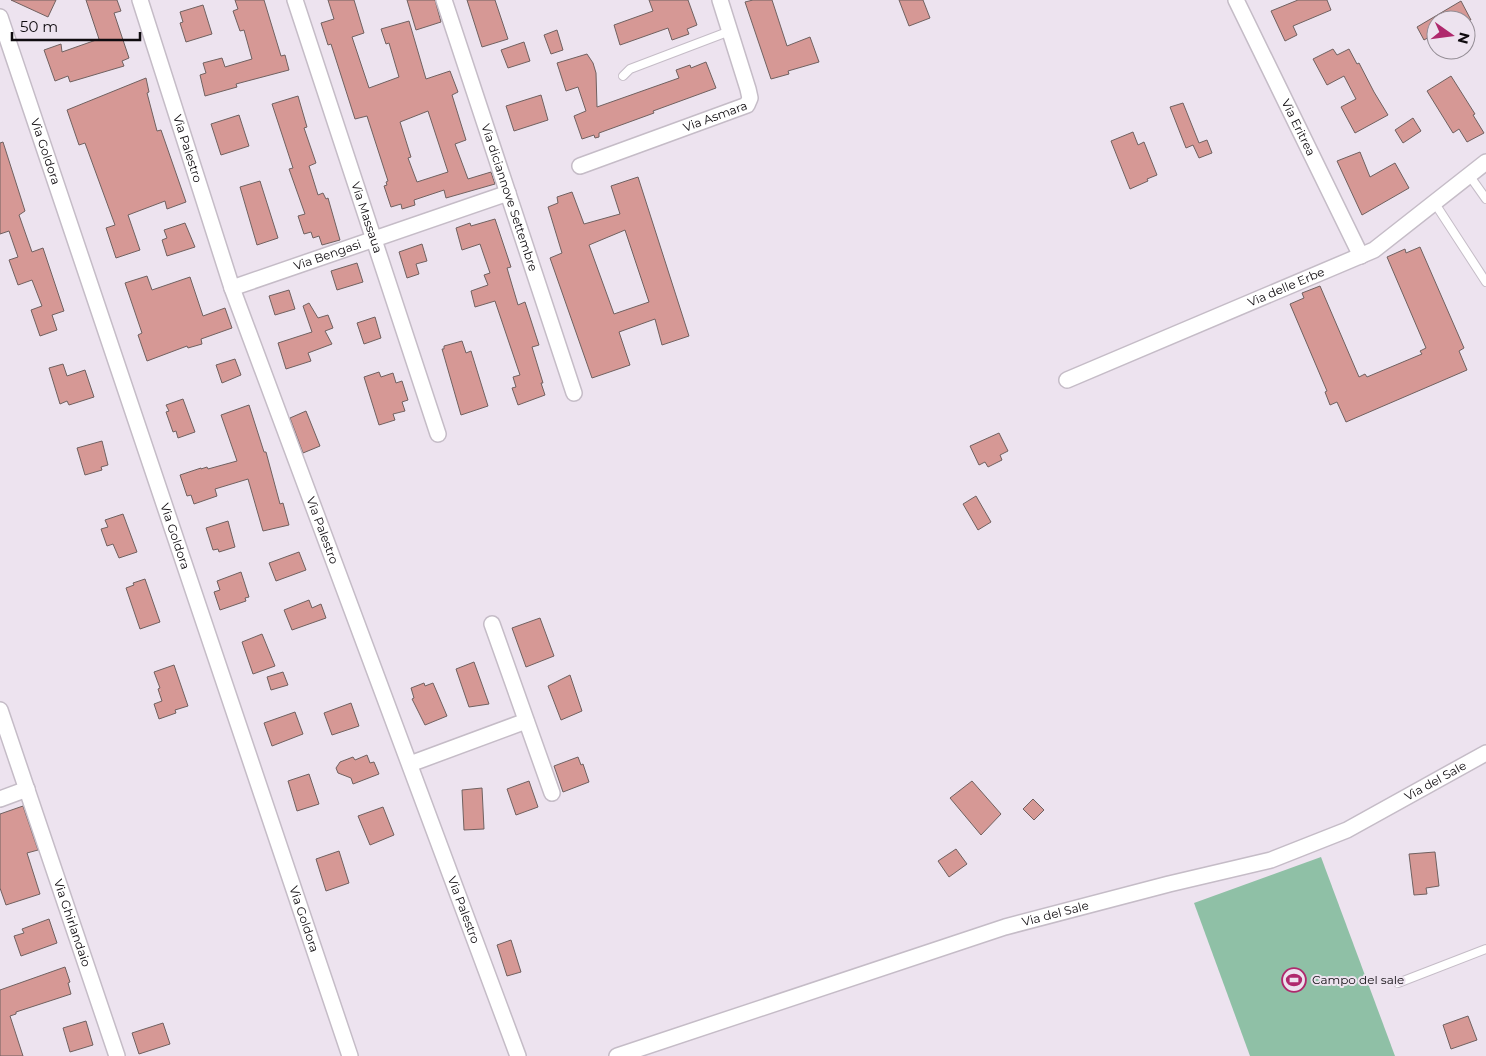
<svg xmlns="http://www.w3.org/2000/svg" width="1486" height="1056" font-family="Montserrat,sans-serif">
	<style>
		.green { fill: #8fc0a6 }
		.building { fill: #d69895; stroke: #706160; fill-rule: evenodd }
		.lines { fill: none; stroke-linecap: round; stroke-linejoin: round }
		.lane-casing { stroke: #c5bcc7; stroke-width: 10 }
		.street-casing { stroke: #c5bcc7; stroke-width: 18 }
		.lane { stroke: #fff; stroke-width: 8 }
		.street { stroke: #fff; stroke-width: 15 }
		.labels { text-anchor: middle; stroke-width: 4; stroke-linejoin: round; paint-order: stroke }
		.street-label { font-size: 12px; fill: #0f0b0f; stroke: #ede3ef }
		.poi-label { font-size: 12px; fill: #0f0b0f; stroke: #ede3ef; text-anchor: start }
	</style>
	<rect width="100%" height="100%" fill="#ede3ef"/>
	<path class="green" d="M 1321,857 L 1395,1056 L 1250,1056 L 1194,903 Z"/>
	<path class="building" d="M 11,0 L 56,0 L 48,17 Z
		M 86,0 L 117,0 L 121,11 L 114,13 L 129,58 L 122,61 L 124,66 L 70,82 L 68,76 L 55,81 L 44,50 L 61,44 L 62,52 L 99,39 Z
		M 235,0 L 264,0 L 281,56 L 285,55 L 289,70 L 236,84 L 237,87 L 205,96 L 200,75 L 206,73 L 203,63 L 222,58 L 225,67 L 252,59 L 244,30 L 240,31 L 233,11 L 238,9 Z
		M 328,0 L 354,0 L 364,33 L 352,37 L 369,88 L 399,77 L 389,43 L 386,44 L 381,29 L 409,21 L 426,79 L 450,71 L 458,92 L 452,95 L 466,140 L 455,144 L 468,179 L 491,172 L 495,184 L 446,198 L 444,190 L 414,200 L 415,205 L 402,209 L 401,204 L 391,207 L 384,186 L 387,185 L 386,182 L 388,181 L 367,116 L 355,119 L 331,44 L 328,45 L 321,23 L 334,19 ZM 428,111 L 448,172 L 417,182 L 408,158 L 411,157 L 400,122 Z
		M 407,0 L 435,0 L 441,22 L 416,30 Z
		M 467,0 L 495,0 L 508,39 L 482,47 Z
		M 649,0 L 688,0 L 697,25 L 687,29 L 689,34 L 672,40 L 668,28 L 620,45 L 614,25 L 653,11 Z
		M 753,0 L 772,0 L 787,46 L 810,37 L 819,62 L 788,71 L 789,74 L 771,79 L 745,2 Z
		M 899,0 L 923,0 L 930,18 L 909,26 Z
		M 1298,0 L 1327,0 L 1331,10 L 1293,26 L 1297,35 L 1285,41 L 1271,11 Z
		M 1461,1 L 1471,20 L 1436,20 L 1436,33 L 1424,40 L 1417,27 Z
		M 203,5 L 212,34 L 186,42 L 180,23 L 183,22 L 180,12 Z
		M 557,30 L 563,50 L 551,54 L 544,35 Z
		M 524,42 L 530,61 L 508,68 L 501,50 Z
		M 1333,49 L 1337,55 L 1349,49 L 1357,64 L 1359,63 L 1374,92 L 1388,115 L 1355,133 L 1341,107 L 1356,99 L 1344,76 L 1327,85 L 1313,59 Z
		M 587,54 L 593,63 L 596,73 L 597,107 L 679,78 L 676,70 L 690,65 L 691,68 L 706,62 L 716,88 L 653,111 L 654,113 L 599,133 L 599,137 L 595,138 L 594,135 L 582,139 L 574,116 L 586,111 L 578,87 L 566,91 L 557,63 Z
		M 1451,76 L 1475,114 L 1473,115 L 1484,133 L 1467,142 L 1459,129 L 1453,133 L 1427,91 Z
		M 146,78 L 149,92 L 147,93 L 157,131 L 161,130 L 186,202 L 167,209 L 165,201 L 128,215 L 140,250 L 116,258 L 106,228 L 115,225 L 85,143 L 79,145 L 67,110 Z
		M 541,95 L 548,120 L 514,131 L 506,106 Z
		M 298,96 L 307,127 L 304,128 L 316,163 L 309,166 L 318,195 L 323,193 L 326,199 L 328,198 L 340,240 L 322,245 L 319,236 L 313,238 L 311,232 L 304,234 L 298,216 L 305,214 L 289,169 L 293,168 L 272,104 Z
		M 1183,103 L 1199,143 L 1207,140 L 1212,153 L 1199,158 L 1193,145 L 1186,148 L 1170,107 Z
		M 239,115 L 249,146 L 221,155 L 211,124 Z
		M 1413,118 L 1421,131 L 1403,143 L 1395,130 Z
		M 1133,132 L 1138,145 L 1144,142 L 1157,175 L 1147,179 L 1148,181 L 1130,189 L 1111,141 Z
		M 3,142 L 25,211 L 19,215 L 32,252 L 43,248 L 64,311 L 52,315 L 57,330 L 40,336 L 31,310 L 42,306 L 32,280 L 18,285 L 9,260 L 18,257 L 9,231 L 0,234 L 0,143 Z
		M 1360,152 L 1370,177 L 1395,163 L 1409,188 L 1362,215 L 1337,161 Z
		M 638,177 L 689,336 L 662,345 L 655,319 L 619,332 L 630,365 L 592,378 L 550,258 L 562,253 L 548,207 L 558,203 L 557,197 L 572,192 L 584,224 L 620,214 L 611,186 ZM 625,230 L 649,302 L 614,314 L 589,245 Z
		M 260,181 L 278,238 L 257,245 L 240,187 Z
		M 495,219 L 511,267 L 507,268 L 518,305 L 525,302 L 539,345 L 532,347 L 543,383 L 541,383 L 545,395 L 518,405 L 512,388 L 516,387 L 513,377 L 520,375 L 495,301 L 475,307 L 471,291 L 488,285 L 484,275 L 490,273 L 480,244 L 462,250 L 456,228 L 470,223 L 471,226 Z
		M 185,223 L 195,247 L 167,256 L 162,240 L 167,238 L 164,230 Z
		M 422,244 L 427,261 L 416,264 L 419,274 L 407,278 L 399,252 Z
		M 1420,247 L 1464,348 L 1459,351 L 1467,370 L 1346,422 L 1337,402 L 1330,405 L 1325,392 L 1327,391 L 1290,304 L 1304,298 L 1302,293 L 1320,286 L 1359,377 L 1365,374 L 1367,377 L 1422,354 L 1420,351 L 1426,348 L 1387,257 L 1405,249 L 1406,253 Z
		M 357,263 L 363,282 L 337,290 L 331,271 Z
		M 147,276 L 152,290 L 190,277 L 203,316 L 225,308 L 232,328 L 201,339 L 202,344 L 188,348 L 187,346 L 147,361 L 138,335 L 142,333 L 125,283 Z
		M 289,290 L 295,309 L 275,315 L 269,296 Z
		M 309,303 L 318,318 L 328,315 L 333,328 L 325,331 L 332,344 L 308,353 L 311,361 L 286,369 L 278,343 L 312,332 L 303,306 Z
		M 375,317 L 381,338 L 364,344 L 357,323 Z
		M 462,341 L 466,353 L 471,351 L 488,406 L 461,415 L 442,349 L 444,349 L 444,346 Z
		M 235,359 L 241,375 L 222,383 L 216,365 Z
		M 63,364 L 67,376 L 85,370 L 94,397 L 69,405 L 67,401 L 60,404 L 49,368 Z
		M 379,372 L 381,377 L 393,373 L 396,383 L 402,381 L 408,400 L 402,402 L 405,411 L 393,414 L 395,420 L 379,425 L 364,377 Z
		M 183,399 L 195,432 L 178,438 L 176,431 L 173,432 L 166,412 L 169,411 L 166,405 Z
		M 249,405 L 264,452 L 266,452 L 280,504 L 283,503 L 289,525 L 263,531 L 248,479 L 215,489 L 217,496 L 194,504 L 191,495 L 187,496 L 180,475 L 201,468 L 201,469 L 207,467 L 208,469 L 237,461 L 221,415 Z
		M 306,411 L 320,446 L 303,453 L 290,418 Z
		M 999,433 L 1008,451 L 1000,455 L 1002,460 L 988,467 L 985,462 L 979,465 L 970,446 Z
		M 102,441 L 108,465 L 101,467 L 102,470 L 85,475 L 77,448 Z
		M 976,496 L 991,522 L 978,530 L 963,504 Z
		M 123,514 L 137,552 L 119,558 L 113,544 L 107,546 L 101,529 L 108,527 L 105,520 Z
		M 228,521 L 235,547 L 219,552 L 218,549 L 213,550 L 206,528 Z
		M 299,552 L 306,570 L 276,581 L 269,563 Z
		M 241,572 L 249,597 L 245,598 L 246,601 L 220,610 L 214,592 L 220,590 L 217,581 Z
		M 145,579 L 160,622 L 140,629 L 126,588 L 134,585 L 133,583 Z
		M 309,600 L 312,608 L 321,604 L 326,618 L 292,630 L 284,610 Z
		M 540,618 L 554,656 L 526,667 L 512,628 Z
		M 262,634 L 275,666 L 253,674 L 242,642 Z
		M 474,662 L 489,704 L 469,707 L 456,669 Z
		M 174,665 L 188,706 L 175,710 L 176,713 L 159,719 L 154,704 L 162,701 L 158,689 L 160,688 L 154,672 Z
		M 283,672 L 288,685 L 271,690 L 267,677 Z
		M 570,675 L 582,711 L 561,720 L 548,686 Z
		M 424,683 L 425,686 L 433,683 L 447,716 L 425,725 L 412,699 L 414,698 L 411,688 Z
		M 351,703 L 359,726 L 332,735 L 324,713 Z
		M 295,712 L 303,734 L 272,746 L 264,723 Z
		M 367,755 L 370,763 L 374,762 L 379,774 L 353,784 L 351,778 L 338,773 L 336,768 L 340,762 L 353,757 L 355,760 Z
		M 578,757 L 581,765 L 583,764 L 589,782 L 563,792 L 554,766 Z
		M 309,774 L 319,804 L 297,811 L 288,781 Z
		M 529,781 L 538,807 L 516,815 L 507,789 Z
		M 972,781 L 1001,814 L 981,835 L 950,798 Z
		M 482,788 L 484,829 L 464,830 L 462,790 Z
		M 1033,799 L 1044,810 L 1034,820 L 1023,809 Z
		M 23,806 L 38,850 L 27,853 L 40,894 L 6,905 L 0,888 L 0,814 Z
		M 383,807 L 394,835 L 370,845 L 358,816 Z
		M 956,849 L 967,864 L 949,877 L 938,861 Z
		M 339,851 L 349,883 L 326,891 L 316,859 Z
		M 1435,852 L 1439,886 L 1426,888 L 1427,894 L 1414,895 L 1409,854 Z
		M 49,919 L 57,943 L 21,956 L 14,936 L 24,933 L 22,929 Z
		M 511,940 L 521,972 L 507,976 L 497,945 Z
		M 65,967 L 70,982 L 68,983 L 71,994 L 16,1012 L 16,1014 L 10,1016 L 23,1056 L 0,1056 L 0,990 Z
		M 1468,1016 L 1477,1040 L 1451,1049 L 1443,1025 Z
		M 86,1021 L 93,1045 L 70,1052 L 63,1028 Z
		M 163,1023 L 170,1044 L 139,1054 L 132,1033 Z"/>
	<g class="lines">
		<g class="lane-casing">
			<path id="lane" d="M 623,76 L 630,69 L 730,31
				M 1469,175 L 1486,199
				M 1434,202 L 1486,282
				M 1398,983 L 1486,949"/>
		</g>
		<g class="street-casing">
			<g id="street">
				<path id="s1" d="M 140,0 L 232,288 L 518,1056"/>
				<path id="s2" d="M 295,0 L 438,434"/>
				<path id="s3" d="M 444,0 L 574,393"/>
				<path id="s4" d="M 1236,0 L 1361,256"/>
				<path id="s5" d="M 0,17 L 350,1056"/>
				<path id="s6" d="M 580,166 L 747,105 L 750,98 L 748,89 L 720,0"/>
				<path id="s7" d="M 232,288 L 508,193"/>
				<path id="s8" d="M 1067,380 L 1374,250 L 1486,162"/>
				<path d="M 492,624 L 552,793"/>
				<path id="s9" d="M 0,710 L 117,1056"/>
				<path d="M 410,764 L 526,721"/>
				<path d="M 0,799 L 27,789"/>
				<path id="s10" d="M 617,1056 L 1005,927 L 1169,884 L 1271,860 L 1347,830 L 1486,753"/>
			</g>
		</g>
		<use href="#lane" class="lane"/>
		<use href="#street" class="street"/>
	</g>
	<defs>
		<g id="stadium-ring" transform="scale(1.25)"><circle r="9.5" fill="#ede3ef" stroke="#af296d" stroke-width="1.5"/><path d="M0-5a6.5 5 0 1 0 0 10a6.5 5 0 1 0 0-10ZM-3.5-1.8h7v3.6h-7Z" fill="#af296d"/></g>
	</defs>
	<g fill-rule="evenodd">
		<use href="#stadium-ring" x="1294" y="980"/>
	</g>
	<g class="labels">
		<g class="street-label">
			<text dy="4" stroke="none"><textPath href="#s6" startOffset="144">Via Asmara</textPath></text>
			<text dy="4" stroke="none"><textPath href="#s4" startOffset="142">Via Eritrea</textPath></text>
			<text dy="4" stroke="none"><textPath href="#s1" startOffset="156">Via Palestro</textPath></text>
			<text dy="4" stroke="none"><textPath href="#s5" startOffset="142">Via Goldora</textPath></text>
			<text dy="4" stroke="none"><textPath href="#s3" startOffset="208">Via diciannove Settembre</textPath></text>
			<text dy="4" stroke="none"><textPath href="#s2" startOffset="229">Via Massaua</textPath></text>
			<text dy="4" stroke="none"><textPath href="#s7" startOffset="101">Via Bengasi</textPath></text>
			<text dy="4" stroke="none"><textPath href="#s8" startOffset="238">Via delle Erbe</textPath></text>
			<text dy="4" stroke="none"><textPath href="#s1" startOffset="561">Via Palestro</textPath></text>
			<text dy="4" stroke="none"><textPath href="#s5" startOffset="548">Via Goldora</textPath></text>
			<text dy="4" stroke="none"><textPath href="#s10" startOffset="866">Via del Sale</textPath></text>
			<text dy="4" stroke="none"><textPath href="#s1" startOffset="966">Via Palestro</textPath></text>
			<text dy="4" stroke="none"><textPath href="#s10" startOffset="461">Via del Sale</textPath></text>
			<text dy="4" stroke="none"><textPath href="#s5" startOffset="952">Via Goldora</textPath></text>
			<text dy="4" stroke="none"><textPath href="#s9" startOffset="225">Via Ghirlandaio</textPath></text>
		</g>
		<g class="poi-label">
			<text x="1312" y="984">Campo del sale</text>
		</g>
	</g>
	<g transform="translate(1451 35) rotate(104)"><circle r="24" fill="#ede3ef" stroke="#948d95"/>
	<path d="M0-4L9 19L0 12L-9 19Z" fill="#af296d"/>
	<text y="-8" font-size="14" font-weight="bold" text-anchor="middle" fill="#0f0b0f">N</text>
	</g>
	<path d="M12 32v8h128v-8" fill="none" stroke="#0f0b0f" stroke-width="2.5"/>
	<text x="20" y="32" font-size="15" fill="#0f0b0f" stroke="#ede3ef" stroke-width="4" paint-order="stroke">50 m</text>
</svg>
